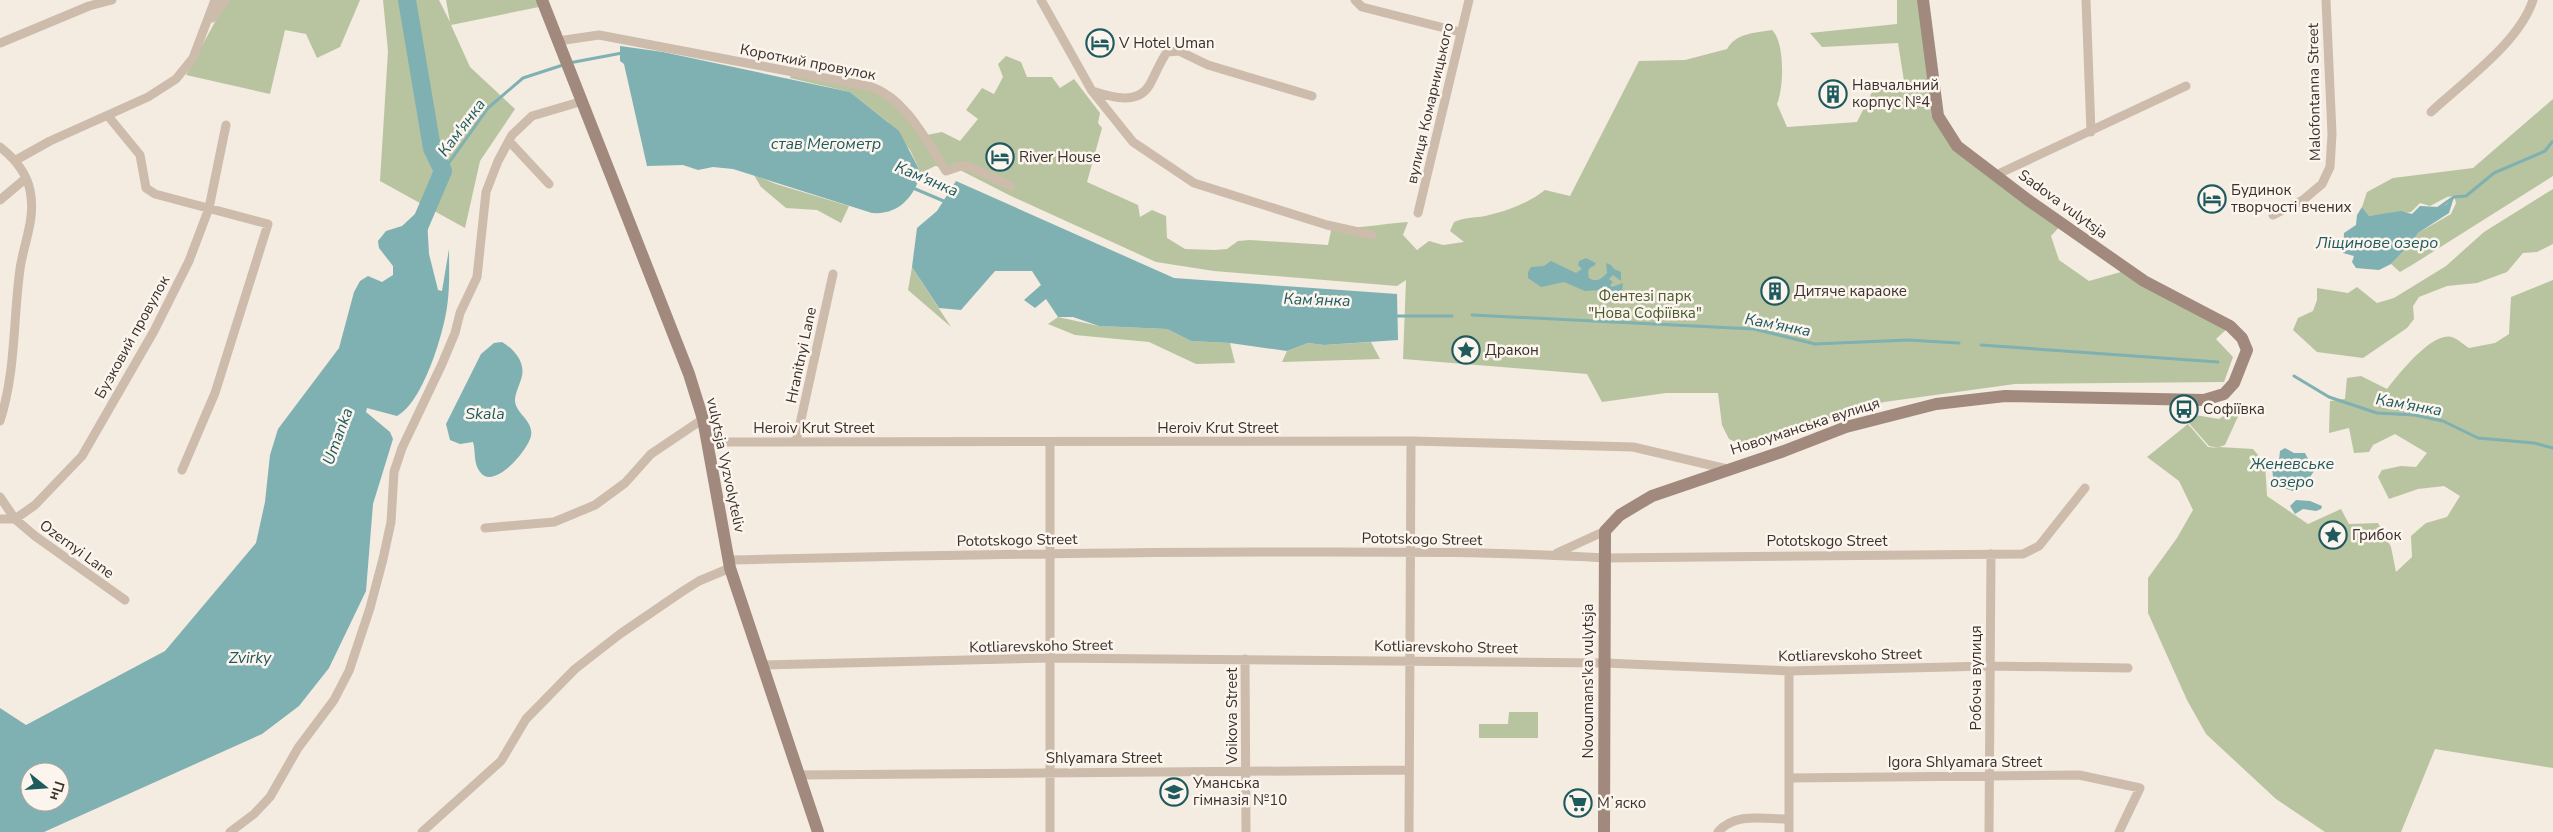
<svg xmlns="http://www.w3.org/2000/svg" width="2553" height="832" font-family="'Nunito Sans',sans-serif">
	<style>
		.green { fill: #b8c4a0 }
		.water { fill: #7fb0b2; fill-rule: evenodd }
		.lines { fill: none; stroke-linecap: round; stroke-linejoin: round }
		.stream { stroke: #7fb0b2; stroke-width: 3 }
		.river { stroke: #7fb0b2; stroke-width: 18 }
		.street { stroke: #cdbbac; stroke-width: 9 }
		.secondary { stroke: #a18a7d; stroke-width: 12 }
		.labels { text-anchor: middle; stroke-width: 5; stroke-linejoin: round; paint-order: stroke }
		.poi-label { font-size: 15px; fill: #3b302b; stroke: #fbf5ee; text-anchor: start }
		.street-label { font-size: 15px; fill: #3b302b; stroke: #fbf5ee }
		.park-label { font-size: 15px; fill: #4a5a2e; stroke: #fbf5ee }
		.water-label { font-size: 16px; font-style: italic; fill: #1f5a5e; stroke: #fbf5ee }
	</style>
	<rect width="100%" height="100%" fill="#f4ebe1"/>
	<path class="green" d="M 227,0 L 360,0 L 340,47 L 317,58 L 306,34 L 285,30 L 270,94 L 186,75 Z
		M 383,0 L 439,0 L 450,22 L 446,0 L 537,0 L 539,7 L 451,25 L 470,67 L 515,109 L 480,161 L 465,228 L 380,181 L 388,51 Z
		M 1897,0 L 1923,0 L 1938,116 L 1957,146 L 2062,224 L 2051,236 L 2059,260 L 2089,281 L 2128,270 L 2230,326 L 2216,339 L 2233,357 L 2224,382 L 2015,384 L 1884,402 L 1742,445 L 1729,439 L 1722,425 L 1718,393 L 1666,393 L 1602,402 L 1587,374 L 1403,359 L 1406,280 L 1397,286 L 1214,271 L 1156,262 L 1011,196 L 956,168 L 935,166 L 921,173 L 910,150 L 888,122 L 850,92 L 790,78 L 793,71 L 887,93 L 922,136 L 942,132 L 960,141 L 978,119 L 966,110 L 982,88 L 994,94 L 1003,77 L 998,64 L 1006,56 L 1021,62 L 1027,77 L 1052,77 L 1060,88 L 1074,79 L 1100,113 L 1098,123 L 1102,128 L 1087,182 L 1138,205 L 1140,217 L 1152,210 L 1166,216 L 1167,238 L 1185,249 L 1215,250 L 1227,249 L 1238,241 L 1250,240 L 1328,245 L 1332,226 C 1352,231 1386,223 1408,222 L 1403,235 L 1417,250 L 1429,241 L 1443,245 L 1464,242 L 1450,231 L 1454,222 C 1465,217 1474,218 1485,216 C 1505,212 1529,203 1545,190 L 1570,196 L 1639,61 L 1685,60 L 1727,49 C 1736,33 1755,33 1772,30 C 1785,42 1784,88 1777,104 L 1787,127 L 1857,122 L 1875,86 L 1904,81 L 1898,43 L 1822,47 L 1810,33 L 1897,24 Z
		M 2553,99 L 2553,176 L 2412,265 L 2400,272 L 2391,264 L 2413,241 L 2418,233 L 2451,214 L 2456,203 L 2454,196 L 2447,197 L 2430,206 L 2420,203 L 2411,212 L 2369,216 L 2362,207 L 2367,192 L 2393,178 L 2473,168 Z
		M 754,175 L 776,184 L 849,206 L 841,223 L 817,210 L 786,208 L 761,187 Z
		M 2553,189 L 2553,244 L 2537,252 L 2523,253 L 2507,272 L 2477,283 L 2447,286 L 2419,297 L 2413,306 L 2414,319 L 2407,328 L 2363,358 L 2317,352 L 2293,330 L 2298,318 L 2313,311 L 2317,300 L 2317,288 L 2348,293 L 2357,287 L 2377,303 L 2394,298 L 2446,266 L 2484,232 Z
		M 912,267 L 951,327 L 908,290 Z
		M 2553,280 L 2553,768 L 2435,749 L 2401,832 L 2325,832 L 2276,799 L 2206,734 L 2187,700 L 2148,613 L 2148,578 L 2177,538 L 2193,510 L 2179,481 L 2147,457 L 2188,424 L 2208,447 L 2219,448 L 2209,446 L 2187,421 L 2189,414 L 2219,419 L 2237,407 L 2241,410 L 2225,445 L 2219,447 L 2253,449 L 2265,463 L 2267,496 L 2308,524 L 2341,509 L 2349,524 L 2378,523 L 2391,547 L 2396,572 L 2412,557 L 2411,536 L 2426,523 L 2447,517 L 2460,496 L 2444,486 L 2418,489 L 2389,499 L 2378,477 L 2382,470 L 2401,466 L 2416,467 L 2427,453 L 2395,434 L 2373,445 L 2369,452 L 2354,453 L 2349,428 L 2329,433 L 2330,401 L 2345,399 L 2347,378 L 2361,376 L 2387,389 C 2398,375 2432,331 2452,337 C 2458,339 2464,345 2469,348 L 2495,343 L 2509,334 L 2511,297 Z
		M 1058,317 L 1099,326 L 1167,329 L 1191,341 L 1230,343 L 1235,363 L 1196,364 L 1149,342 L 1075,335 L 1048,324 Z
		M 1371,342 L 1380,359 L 1282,362 L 1287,351 L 1308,343 L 1324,345 Z
		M 1509,712 L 1538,712 L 1538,738 L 1479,738 L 1479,724 L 1508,724 Z"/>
	<path class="water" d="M 620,46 L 663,52 L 850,92 L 899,131 L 921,173 C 914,197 899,215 872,213 L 733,169 L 713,167 L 698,170 L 683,165 L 647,166 L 624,64 L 620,61 Z
		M 956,181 L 1174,278 L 1397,294 L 1398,340 L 1324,345 L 1308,343 L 1287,351 L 1230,343 L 1191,341 L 1167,329 L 1099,326 L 1073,317 L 1058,317 L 1046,299 L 1035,308 L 1024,300 L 1041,285 L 1032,271 L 995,271 L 961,310 L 939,308 L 912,267 L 917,228 L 937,211 Z
		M 2454,197 L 2449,213 L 2418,233 L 2413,241 L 2391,264 L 2379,270 L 2356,268 L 2352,262 L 2354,256 L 2343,253 L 2344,233 L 2356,225 L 2357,215 L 2362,207 L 2369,216 L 2401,211 L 2412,214 L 2420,206 L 2438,207 L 2446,205 Z
		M 415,214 L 427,219 L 429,254 L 438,290 L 442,291 L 449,249 C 449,268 450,288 447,307 C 443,335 423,402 397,416 L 367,408 L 366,412 L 390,432 L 393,439 L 373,504 L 366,591 L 329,668 L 299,706 L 262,734 L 44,832 L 0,832 L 0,708 L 26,725 L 165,651 L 256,543 L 265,502 L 270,455 L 278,429 L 339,348 L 354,292 L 360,281 L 368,276 L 382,282 L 393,275 L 393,266 L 379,248 L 378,241 L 386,231 L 402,226 ZM 30,772 L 60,772 L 60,802 L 30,802 Z
		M 1586,258 L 1596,263 C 1593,270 1586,264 1589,278 C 1597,283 1601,279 1607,273 L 1606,263 L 1611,265 L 1614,269 L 1621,272 L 1621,281 L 1613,275 L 1609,279 L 1613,282 L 1610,285 L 1612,287 L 1623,283 L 1622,291 L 1608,297 L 1601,290 L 1585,291 L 1564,282 L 1541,287 L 1528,278 L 1528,272 L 1531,267 L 1544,266 L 1551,261 L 1576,273 L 1582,269 L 1578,265 L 1579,261 Z
		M 502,342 C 514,349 525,362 522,376 C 520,384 516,391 515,399 C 514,413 534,420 531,436 C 528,450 494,491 480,472 C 473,463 476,452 473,442 L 460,444 L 450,440 L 446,424 L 481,354 L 494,343 Z
		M 2285,448 L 2294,453 L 2305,453 L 2314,471 L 2307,482 L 2296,492 L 2277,486 L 2273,478 L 2272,465 L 2279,460 L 2280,451 Z
		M 2296,500 L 2310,501 L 2322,506 L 2321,509 L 2316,511 L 2303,509 L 2295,514 L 2290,506 Z"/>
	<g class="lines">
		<path class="stream" d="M 569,63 L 622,53
			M 443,171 L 488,108 L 523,78 L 563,65
			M 913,188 L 946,202
			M 2437,209 L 2454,197 L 2466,196 L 2494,173 L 2545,151 L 2552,142
			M 1472,315 L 1754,329 L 1815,344 L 1908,340 L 1959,343
			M 1393,316 L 1452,316
			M 1981,345 L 2218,362
			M 2294,376 L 2329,397 L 2377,413 L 2414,415 L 2443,421 L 2478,438 L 2534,443 L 2553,448"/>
		<path class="river" d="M 407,0 L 432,148 L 443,171 L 414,239"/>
		<path class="street" d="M 1041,0 L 1092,91 L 1133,142 L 1194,183 L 1327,225 L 1372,235
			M 1355,0 L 1362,7 L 1460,32
			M 2086,0 L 2091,132
			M 212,18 L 225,0
			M 558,41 L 599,35 L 872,87 C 907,100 926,141 946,171 L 961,166 L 968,166 L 1011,186
			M 0,43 L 89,6 L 112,0
			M 1092,91 C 1111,97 1138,106 1150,84 C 1156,73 1160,62 1167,52 L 1179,51 L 1208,65 L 1312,96
			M 2431,112 C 2463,82 2519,43 2533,0
			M 108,116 L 140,155 L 146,188 L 155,194 L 268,224 L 215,393 L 182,470
			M 509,141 L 549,184
			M 0,147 C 14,158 26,171 30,190 C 36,218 24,242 20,269 C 13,320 16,371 0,421
			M 16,160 L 50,141 L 148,97 L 176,79 L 193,58 L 215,0
			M 1996,175 L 2186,86
			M 0,200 L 25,179
			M 1418,213 L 1469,0
			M 2273,215 L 2303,200 L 2322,184 L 2330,167 L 2332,134 L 2326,0
			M 708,442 L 1411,441 L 1633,447 L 1727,469
			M 796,442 L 833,274
			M 1050,443 L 1050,832
			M 0,497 L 15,519 L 35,536 L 125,600
			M 0,519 L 15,519 L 35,505 L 82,456 L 154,331 L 189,261 L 209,208 L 226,125
			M 485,528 L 554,522 L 595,505 L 625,483 L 651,454 L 703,419
			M 1557,553 L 1605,531
			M 728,560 C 906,556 1084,552 1262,552 C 1376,552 1491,551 1605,558 L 2023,554 L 2039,546 L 2085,488
			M 1245,659 L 1246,832
			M 763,665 L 1050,658 L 1605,663 L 1789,671 L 1989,666 L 2128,668
			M 800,775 L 1408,770
			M 1789,778 L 2079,775 L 2140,788 L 2119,832
			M 230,832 L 254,814 L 270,797 L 298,748 L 334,700 L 349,671 L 370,608 L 383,559 L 391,522 L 394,472 L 402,448 L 442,364 L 455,333 L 460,313 L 477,277 L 486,192 L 498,161 L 512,135 L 532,116 L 583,101
			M 422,832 L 501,761 L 526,719 L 575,669 L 620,634 L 683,591 L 699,581 L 730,568
			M 1409,832 L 1411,441
			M 1718,832 C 1735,812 1764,819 1789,819
			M 1789,832 L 1789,671
			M 1989,832 L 1991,554"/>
		<path class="secondary" d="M 542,0 L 689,374 L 703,419 L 730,568 L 818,832
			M 1604,832 L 1605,531 L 1620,515 L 1652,496 L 1784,451 L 1846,427 L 1936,404 L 2005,396 L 2204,400 L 2224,394 L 2234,383 L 2247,350 L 2242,338 L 2230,326 L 2144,281 L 2028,200 L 1957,146 L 1938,116 L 1923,0"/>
	</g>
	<defs>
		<g id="hotel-ring" transform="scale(1.4375)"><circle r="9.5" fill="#fbf5ee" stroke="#1f5a5e" stroke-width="1.5"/><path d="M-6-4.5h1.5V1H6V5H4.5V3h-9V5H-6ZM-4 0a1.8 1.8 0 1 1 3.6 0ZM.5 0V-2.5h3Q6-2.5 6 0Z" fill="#1f5a5e"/></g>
		<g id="building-ring" transform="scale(1.4375)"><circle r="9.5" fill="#fbf5ee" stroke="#1f5a5e" stroke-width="1.5"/><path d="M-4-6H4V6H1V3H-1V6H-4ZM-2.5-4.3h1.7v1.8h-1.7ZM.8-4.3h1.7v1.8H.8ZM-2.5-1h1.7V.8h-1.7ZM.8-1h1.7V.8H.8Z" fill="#1f5a5e"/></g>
		<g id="sight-ring" transform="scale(1.4375)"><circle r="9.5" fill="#fbf5ee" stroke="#1f5a5e" stroke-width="1.5"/><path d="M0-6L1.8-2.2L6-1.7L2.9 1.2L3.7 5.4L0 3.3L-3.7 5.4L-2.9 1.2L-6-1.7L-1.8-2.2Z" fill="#1f5a5e"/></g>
		<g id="bus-ring" transform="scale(1.4375)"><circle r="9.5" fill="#fbf5ee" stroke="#1f5a5e" stroke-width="1.5"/><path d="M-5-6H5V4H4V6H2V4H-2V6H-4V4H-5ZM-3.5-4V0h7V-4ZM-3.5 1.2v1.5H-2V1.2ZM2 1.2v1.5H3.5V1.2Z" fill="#1f5a5e"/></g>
		<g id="school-ring" transform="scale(1.4375)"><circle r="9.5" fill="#fbf5ee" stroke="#1f5a5e" stroke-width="1.5"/><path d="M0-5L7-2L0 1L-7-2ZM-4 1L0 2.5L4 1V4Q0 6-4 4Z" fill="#1f5a5e"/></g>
		<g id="supermarket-ring" transform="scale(1.4375)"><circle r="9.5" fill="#fbf5ee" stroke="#1f5a5e" stroke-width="1.5"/><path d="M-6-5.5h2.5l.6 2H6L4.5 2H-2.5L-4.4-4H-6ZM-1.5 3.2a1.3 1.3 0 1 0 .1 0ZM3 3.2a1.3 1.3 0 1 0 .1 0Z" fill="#1f5a5e"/></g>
	</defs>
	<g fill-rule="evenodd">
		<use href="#hotel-ring" x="1100" y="43"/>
		<use href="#building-ring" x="1833" y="94"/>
		<use href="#hotel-ring" x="1000" y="157"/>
		<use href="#hotel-ring" x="2212" y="199"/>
		<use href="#building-ring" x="1775" y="291"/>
		<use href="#sight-ring" x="1466" y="350"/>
		<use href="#bus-ring" x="2184" y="409"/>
		<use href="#sight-ring" x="2333" y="535"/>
		<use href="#school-ring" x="1174" y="792"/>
		<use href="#supermarket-ring" x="1578" y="803"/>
	</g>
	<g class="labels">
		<g class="poi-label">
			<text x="1119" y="48">V Hotel Uman</text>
			<text x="1852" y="90">Навчальний<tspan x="1852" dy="17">корпус №4</tspan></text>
			<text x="1019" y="162">River House</text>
			<text x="2231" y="195">Будинок<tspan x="2231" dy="17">творчості вчених</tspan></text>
			<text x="1794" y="296">Дитяче караоке</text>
			<text x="1485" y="355">Дракон</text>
			<text x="2203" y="414">Софіївка</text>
			<text x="2352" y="540">Грибок</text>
			<text x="1193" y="788">Уманська<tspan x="1193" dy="17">гімназія №10</tspan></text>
			<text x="1597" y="808">Мʼяско</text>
		</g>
		<g class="street-label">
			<text transform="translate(808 62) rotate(11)" y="5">Короткий провулок</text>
			<text transform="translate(2314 92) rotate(-91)" y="5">Malofontanna Street</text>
			<text transform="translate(1430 103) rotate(-77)" y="5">вулиця Комарницького</text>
			<text transform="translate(2063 204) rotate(36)" y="5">Sadova vulytsja</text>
			<text transform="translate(132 337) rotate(-61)" y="5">Бузковий провулок</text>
			<text transform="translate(801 355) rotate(-78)" y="5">Hranitnyi Lane</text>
			<text transform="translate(1805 426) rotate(-18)" y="5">Новоуманська вулиця</text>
			<text x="814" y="433">Heroiv Krut Street</text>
			<text x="1218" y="433">Heroiv Krut Street</text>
			<text transform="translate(726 465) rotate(78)" y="5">vulytsja Vyzvolyteliv</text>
			<text transform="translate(1422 539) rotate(1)" y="5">Pototskogo Street</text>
			<text transform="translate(1017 540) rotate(-1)" y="5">Pototskogo Street</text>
			<text x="1827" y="546">Pototskogo Street</text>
			<text transform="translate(77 549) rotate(36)" y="5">Ozernyi Lane</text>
			<text transform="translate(1041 646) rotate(-1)" y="5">Kotliarevskoho Street</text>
			<text transform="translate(1446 647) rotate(1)" y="5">Kotliarevskoho Street</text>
			<text transform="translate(1850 655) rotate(-1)" y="5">Kotliarevskoho Street</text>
			<text transform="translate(1976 678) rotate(-90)" y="5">Робоча вулиця</text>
			<text transform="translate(1588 681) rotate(-90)" y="5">Novoumans'ka vulytsja</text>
			<text transform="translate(1232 716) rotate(-90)" y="5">Voikova Street</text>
			<text x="1104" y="763">Shlyamara Street</text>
			<text x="1965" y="767">Igora Shlyamara Street</text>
		</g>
		<g class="park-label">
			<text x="1645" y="301">Фентезі парк<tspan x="1645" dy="17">"Нова Софіївка"</tspan></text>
		</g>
		<g class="water-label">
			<text transform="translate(461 127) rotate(-53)" y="6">Кам'янка</text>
			<text x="826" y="149">став Мегометр</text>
			<text transform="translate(927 178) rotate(23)" y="6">Кам'янка</text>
			<text x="2377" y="248">Ліщинове озеро</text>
			<text transform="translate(1317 299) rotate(2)" y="6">Кам'янка</text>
			<text transform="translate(1778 324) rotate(11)" y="6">Кам'янка</text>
			<text transform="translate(2409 404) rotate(10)" y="6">Кам'янка</text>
			<text x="485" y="419">Skala</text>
			<text transform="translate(337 436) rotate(-70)" y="6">Umanka</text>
			<text x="2292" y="469">Женевське<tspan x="2292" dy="18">озеро</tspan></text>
			<text x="250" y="663">Zvirky</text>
		</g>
	</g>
	<g transform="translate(45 787) rotate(107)"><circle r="24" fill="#fbf5ee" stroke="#aea6a0"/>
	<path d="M0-4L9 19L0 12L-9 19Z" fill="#1f5a5e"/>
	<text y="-8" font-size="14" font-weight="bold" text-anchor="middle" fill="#3b302b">Пн</text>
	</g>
</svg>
